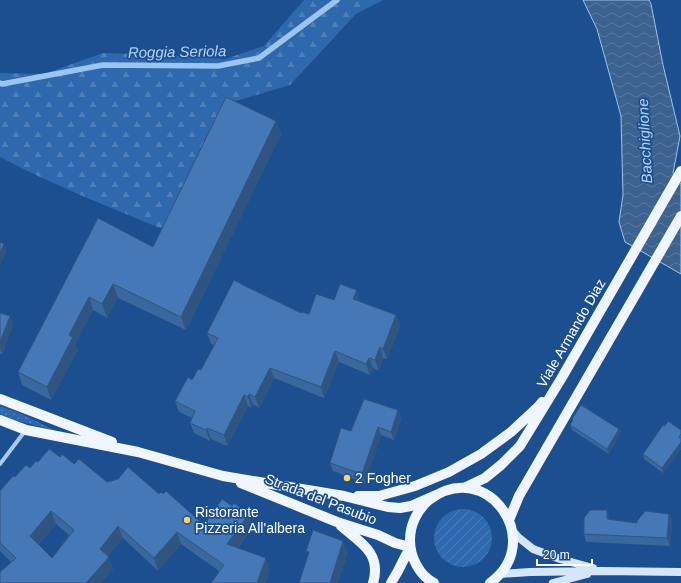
<svg xmlns="http://www.w3.org/2000/svg" width="681" height="583" font-family="Helvetica,sans-serif">
	<style>
		.grass { fill: url(#grass-dots) }
		.forest { fill: url(#forest-firs) }
		.garden { fill: url(#garden-furrows) }
		.water { fill: url(#water-waves); stroke: #9cc4f0 }
		.lines { fill: none; stroke-linecap: round; stroke-linejoin: round }
		.stream { stroke: #9cc4f0; stroke-width: 5.5 }
		.street { stroke: #a9c9ee; stroke-width: 4 }
		.secondary { stroke: #d6e6fa; stroke-width: 8 }
		.primary { stroke: #f0f6ff; stroke-width: 10 }
		.wall { fill: #3a679d; fill-rule: evenodd }
		.shaded-wall { fill: #305480 }
		.building { fill: #4478b7; stroke: #305480; fill-rule: evenodd }
		.poi-dot { fill: #ffd166; stroke: #1b4f8f; stroke-width: 1.5 }
		.labels { text-anchor: middle; stroke-width: 3.5; stroke-linejoin: round; paint-order: stroke }
		.street-label { font-size: 14px; fill: #fff; stroke: #1b4f8f }
		.poi-label { font-size: 14px; fill: #fff; stroke: #1b4f8f; text-anchor: start }
		.water-label { font-size: 15px; font-style: italic; fill: #b5d3f5; stroke: #1b4f8f }
	</style>
	<defs>
		<pattern id="grass-dots" width="8" height="8" patternUnits="userSpaceOnUse"><rect width="8" height="8" fill="#2e69ad"/><path d="M2 2h.1M6 6h.1" fill="none" stroke="#4d80b9" stroke-width="1.8" stroke-linecap="round"/></pattern>
		<pattern id="forest-firs" width="22" height="20" patternUnits="userSpaceOnUse"><rect width="22" height="20" fill="#2e69ad"/><path d="M5 1l3.5 6h-7zM16 11l3.5 6h-7z" fill="#4d80b9"/></pattern>
		<pattern id="garden-furrows" width="10" height="10" patternUnits="userSpaceOnUse"><rect width="10" height="10" fill="#2e69ad"/><path d="M-1 1l2-2M0 10L10 0M9 11l2-2" fill="none" stroke="#4d80b9"/></pattern>
		<pattern id="water-waves" width="16" height="10" patternUnits="userSpaceOnUse"><rect width="16" height="10" fill="#3c6290"/><path d="M0 5q4-4 8 0t8 0" fill="none" stroke="#597aa1"/></pattern>
	</defs>
	<rect width="100%" height="100%" fill="#1b4f8f"/>
	<path class="grass" d="M 0,406 L 24,415 L 56,431 L 19,421 L 0,414 Z"/>
	<path class="forest" d="M 304,0 L 383,0 L 356,14 L 290,85 L 226,104 L 165,230 C 109,207 53,185 0,157 L 0,73 L 44,74 L 103,53 L 167,55 L 225,59 L 264,46 Z"/>
	<path class="garden" d="M434 538a29 29 0 1 1 58 0a29 29 0 1 1-58 0Z"/>
	<path class="water" d="M 583,0 L 649,0 L 651,4 L 663,65 L 680,136 L 673,173 L 681,184 L 681,274 L 625,242 L 619,222 L 623,195 L 621,116 L 597,29 Z"/>
	<g class="lines">
		<path class="stream" d="M 0,83 L 2,84 L 103,65 L 218,66 L 259,58 L 337,0"/>
		<path class="street" d="M 0,464 L 25,431"/>
		<path class="secondary" d="M 512,530 L 518,537 L 533,549 L 560,559 L 593,568
			M 500,574 L 530,572 L 601,571 L 681,572
			M 553,583 L 587,574"/>
		<path class="primary" d="M 0,399 L 112,442
			M 0,420 L 26,430 L 138,452 L 223,476 L 344,496 L 388,507 L 400,508 L 411,506 L 436,495
			M 241,483 L 337,522 L 378,535 L 395,543 L 410,547 L 398,571 L 391,583
			M 464,488 L 485,478 L 501,465 L 520,446 L 561,379 L 681,171
			M 358,496 L 379,496 L 415,486 L 449,472 L 481,454 L 511,432 L 538,407 L 542,402
			M 509,520 L 519,496 L 681,216
			M 341,526 C 360,542 382,553 373,583
			M 434,583 C 419,575 410,557 410,540 C 410,525 417,510 429,500 C 487,456 547,542 490,583"/>
	</g>
	<path class="wall" d="M 276,121 L 281,134 L 186,330 L 118,298 L 107,318 L 93,310 L 75,344 L 78,350 L 51,400 L 22,385 L 18,372 L 98,218 L 153,247 Z
		M 245,286 L 301,313 L 309,314 L 334,300 L 360,301 L 360,302 L 396,315 L 400,326 L 387,359 L 383,358 L 379,371 L 373,368 L 370,375 L 339,362 L 324,398 L 274,378 L 259,408 L 253,404 L 251,408 L 248,406 L 227,446 L 211,439 L 210,441 L 194,433 L 190,423 L 192,418 L 179,412 L 175,401 L 192,380 L 201,370 L 214,345 L 211,344 L 207,333 Z
		M 0,313 L 10,316 L 13,325 L 2,354 L 0,354 Z
		M 398,410 L 401,419 L 394,440 L 381,435 L 365,483 L 333,471 L 330,463 L 351,431 Z
		M 572,419 L 619,429 L 620,434 L 609,454 L 572,430 L 570,425 L 573,420 Z
		M 665,426 L 681,430 L 681,449 L 663,473 L 644,459 L 643,454 Z
		M 60,457 L 74,464 L 107,482 L 159,494 L 204,525 L 232,506 L 249,514 L 253,526 L 238,548 L 270,570 L 219,571 L 181,544 L 158,571 L 123,538 L 108,556 L 113,569 L 101,583 L 0,583 L 11,562 L 0,551 L 0,491 L 15,477 L 30,468 L 38,462 ZM 56,524 L 69,535 L 52,558 L 38,545 Z
		M 669,514 L 672,522 L 670,546 L 586,542 L 584,534 L 610,518 L 610,520 L 637,523 Z"/>
	<path class="shaded-wall" d="M 276,121 L 281,134 L 186,330 L 181,317 Z
		M 4,244 L 7,251 L 0,266 L 0,253 Z
		M 113,284 L 118,298 L 107,318 L 102,304 Z
		M 357,290 L 360,301 L 357,310 L 353,299 Z
		M 89,297 L 93,310 L 75,344 L 78,350 L 51,400 L 47,387 L 69,335 Z
		M 396,315 L 400,326 L 387,359 L 383,349 Z
		M 10,316 L 13,325 L 2,354 L 0,348 L 0,342 Z
		M 380,347 L 383,358 L 379,371 L 375,360 Z
		M 335,351 L 339,362 L 324,398 L 321,387 Z
		M 369,358 L 373,368 L 370,375 L 366,364 Z
		M 270,368 L 274,378 L 259,408 L 255,397 Z
		M 249,394 L 253,404 L 251,408 L 248,397 Z
		M 244,395 L 248,406 L 227,446 L 224,435 Z
		M 398,410 L 401,419 L 394,440 L 391,432 Z
		M 378,427 L 381,435 L 365,483 L 362,474 Z
		M 207,428 L 211,439 L 210,441 L 206,430 Z
		M 619,429 L 620,434 L 609,454 L 607,449 Z
		M 681,442 L 681,449 L 663,473 L 662,468 Z
		M 607,510 L 610,518 L 610,527 L 607,519 Z
		M 51,511 L 56,524 L 34,549 L 30,536 Z
		M 249,514 L 253,526 L 231,557 L 227,544 Z
		M 669,514 L 672,522 L 670,546 L 667,538 Z
		M 118,526 L 123,538 L 104,561 L 100,549 Z
		M 177,532 L 181,544 L 158,571 L 154,558 Z
		M 343,541 L 348,553 L 338,583 L 330,583 Z
		M 109,557 L 113,569 L 101,583 L 86,583 Z
		M 266,558 L 270,570 L 266,583 L 257,583 Z"/>
	<path class="building" d="M 226,97 L 276,121 L 181,317 L 113,284 L 102,304 L 89,297 L 69,335 L 73,337 L 47,387 L 18,372 L 98,218 L 153,247 Z
		M 0,242 L 4,244 L 0,253 Z
		M 234,280 L 245,286 L 301,313 L 302,312 L 309,314 L 316,294 L 334,300 L 340,284 L 357,290 L 353,299 L 396,315 L 383,349 L 380,347 L 375,360 L 369,358 L 366,364 L 335,351 L 321,387 L 270,368 L 255,397 L 249,394 L 248,397 L 244,395 L 224,435 L 207,428 L 206,430 L 190,423 L 195,411 L 175,401 L 188,377 L 192,380 L 198,369 L 201,370 L 218,338 L 207,333 Z
		M 0,313 L 10,316 L 0,342 Z
		M 364,399 L 398,410 L 391,432 L 378,427 L 362,474 L 330,463 L 341,428 L 351,431 Z
		M 581,405 L 619,429 L 607,449 L 570,425 L 573,420 L 572,419 Z
		M 668,421 L 681,430 L 681,434 L 679,437 L 681,438 L 681,442 L 662,468 L 643,454 L 663,425 L 665,426 Z
		M 49,449 L 60,457 L 62,454 L 74,464 L 79,459 L 107,482 L 118,479 L 128,467 L 159,494 L 161,492 L 163,494 L 166,491 L 204,525 L 222,499 L 232,506 L 234,503 L 249,514 L 227,544 L 266,558 L 257,583 L 211,583 L 224,565 L 177,532 L 154,558 L 118,526 L 100,549 L 109,557 L 86,583 L 0,583 L 0,572 L 16,558 L 0,543 L 0,491 L 13,476 L 15,477 L 26,465 L 30,468 L 36,461 L 38,462 ZM 51,511 L 74,530 L 52,558 L 30,536 Z
		M 590,510 L 607,510 L 607,519 L 637,523 L 637,521 L 645,511 L 669,514 L 667,538 L 584,534 L 584,518 Z
		M 313,530 L 343,541 L 330,583 L 299,583 L 309,552 L 306,551 Z"/>
	<g class="poi-dot">
		<circle cx="347" cy="478" r="4"/>
		<circle cx="187" cy="520" r="4"/>
	</g>
	<g class="labels">
		<g class="street-label">
			<text transform="translate(571 333) rotate(-60)" y="5">Viale Armando Diaz</text>
			<text transform="translate(321 499) rotate(21)" y="5">Strada del Pasubio</text>
		</g>
		<g class="poi-label">
			<text x="355" y="483">2 Fogher</text>
			<text x="195" y="517">Ristorante<tspan x="195" dy="16">Pizzeria All'albera</tspan></text>
		</g>
		<g class="water-label">
			<text transform="translate(177 52) rotate(-1)" y="5">Roggia Seriola</text>
			<text transform="translate(645 141) rotate(-93)" y="5">Bacchiglione</text>
		</g>
	</g>
	<path d="M537 559v6h55v-6" fill="none" stroke="#ffffff" stroke-width="2"/>
	<text x="543" y="559" font-size="12" fill="#ffffff" stroke="#1b4f8f" stroke-width="3" paint-order="stroke">20 m</text>
</svg>
